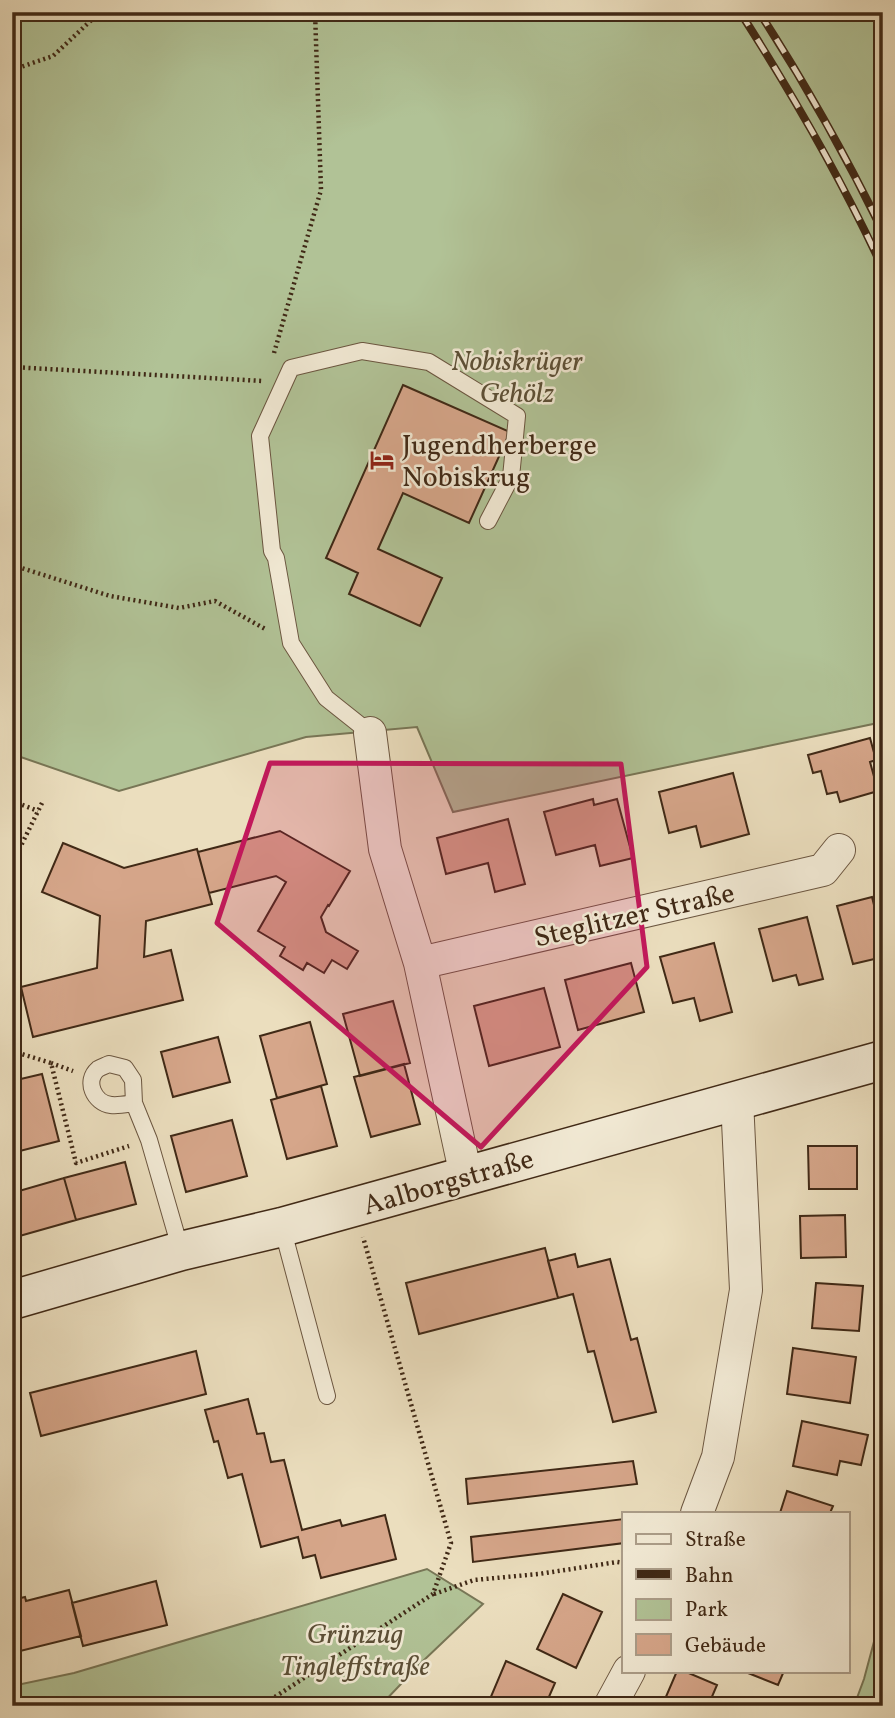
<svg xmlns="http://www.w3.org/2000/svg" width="895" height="1718" font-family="Vollkorn,serif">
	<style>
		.green { fill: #b1c296; stroke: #787656; stroke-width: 2 }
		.building { fill: #d6a68a; stroke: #402916; stroke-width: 2 }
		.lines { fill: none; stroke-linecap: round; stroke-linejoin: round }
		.lane-casing { stroke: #6b5640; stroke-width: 18 }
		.street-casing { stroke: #6b5640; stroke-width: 34 }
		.secondary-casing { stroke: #402916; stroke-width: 41 }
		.path { stroke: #402916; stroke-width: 4.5; stroke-dasharray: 2 3.5; stroke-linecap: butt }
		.lane { stroke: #f2ead5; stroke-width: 16 }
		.street { stroke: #f2ead5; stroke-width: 32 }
		.secondary { stroke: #f2ead5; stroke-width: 38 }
		.rail-casing { stroke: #402916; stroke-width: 8 }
		.rail { stroke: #f2ead5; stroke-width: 5; stroke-dasharray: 16; stroke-linecap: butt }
		.marked { fill: #c2185b; fill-opacity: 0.2; stroke: #c2185b; stroke-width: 5; stroke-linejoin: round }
		.labels { text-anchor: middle; stroke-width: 5; stroke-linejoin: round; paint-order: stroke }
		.park-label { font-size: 28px; font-style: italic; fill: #5c4f36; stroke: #f2ead5 }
		.poi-label { font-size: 28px; fill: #402916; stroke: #f2ead5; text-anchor: start }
		.street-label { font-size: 28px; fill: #402916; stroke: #f2ead5 }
	</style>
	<rect width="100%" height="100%" fill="#ebdebe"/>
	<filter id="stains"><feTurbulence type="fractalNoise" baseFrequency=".00286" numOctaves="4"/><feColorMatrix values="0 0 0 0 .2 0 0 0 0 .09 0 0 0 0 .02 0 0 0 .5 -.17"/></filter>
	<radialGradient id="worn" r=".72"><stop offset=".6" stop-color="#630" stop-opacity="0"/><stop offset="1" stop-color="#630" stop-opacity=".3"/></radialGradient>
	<path class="green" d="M 12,12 L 883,12 L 883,739 L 878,723 L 453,812 L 417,727 L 306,737 L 119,791 L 12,754 Z
		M 427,1569 L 483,1604 L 422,1662 L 380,1706 L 12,1706 L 12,1686 L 74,1673 Z
		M 883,1608 L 883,1706 L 854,1706 L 864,1679 Z"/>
	<path class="building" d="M 403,385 L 510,432 L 469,523 L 403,493 L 378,549 L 442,578 L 420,626 L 349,594 L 358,573 L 326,558 Z
		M 870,738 L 876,760 L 870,762 L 878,791 L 840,802 L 837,792 L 827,794 L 821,771 L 813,773 L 808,755 Z
		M 733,773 L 749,834 L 701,847 L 696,826 L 669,833 L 659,792 Z
		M 593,799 L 594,805 L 617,799 L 633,858 L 600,866 L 595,845 L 556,855 L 544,812 Z
		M 508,819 L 525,884 L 495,892 L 488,863 L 446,874 L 437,838 Z
		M 280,831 L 350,871 L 329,906 L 328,905 L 321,917 L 326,932 L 358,951 L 347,969 L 332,960 L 324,973 L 307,963 L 303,970 L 280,956 L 285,947 L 258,931 L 286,882 L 276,876 L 209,893 L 198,852 Z
		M 63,843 L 124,868 L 197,849 L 212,904 L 146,921 L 144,957 L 171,950 L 183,1000 L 33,1037 L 21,987 L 97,968 L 100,916 L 42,892 Z
		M 872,897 L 874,905 L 883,902 L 883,957 L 853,964 L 837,906 Z
		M 807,917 L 823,979 L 799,985 L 796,975 L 773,981 L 759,929 Z
		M 714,943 L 732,1012 L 700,1021 L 694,998 L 673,1003 L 660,957 Z
		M 631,963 L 644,1012 L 578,1030 L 565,980 Z
		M 544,988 L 560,1047 L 489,1066 L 474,1006 Z
		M 393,1001 L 410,1063 L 360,1076 L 343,1014 Z
		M 310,1022 L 327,1084 L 277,1098 L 260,1036 Z
		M 218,1037 L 230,1082 L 173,1097 L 161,1052 Z
		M 404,1064 L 420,1124 L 371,1137 L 354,1077 Z
		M 42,1074 L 59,1141 L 12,1153 L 12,1081 Z
		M 321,1086 L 337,1146 L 287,1159 L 271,1100 Z
		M 232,1120 L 247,1176 L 186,1192 L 171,1136 Z
		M 808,1146 L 857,1146 L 857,1189 L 809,1189 Z
		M 125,1162 L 136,1204 L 76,1220 L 64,1178 Z
		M 64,1178 L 76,1220 L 16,1237 L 12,1224 L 12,1193 Z
		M 845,1215 L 846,1257 L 801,1258 L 800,1216 Z
		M 545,1248 L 558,1298 L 419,1334 L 406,1283 Z
		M 575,1254 L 578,1267 L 610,1259 L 631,1340 L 637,1338 L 656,1412 L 613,1422 L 594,1351 L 588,1352 L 573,1294 L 558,1298 L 548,1261 Z
		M 816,1283 L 863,1286 L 859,1331 L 812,1328 Z
		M 793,1348 L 856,1357 L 850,1403 L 787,1394 Z
		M 196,1351 L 206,1394 L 41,1436 L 30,1393 Z
		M 248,1399 L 257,1434 L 264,1433 L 271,1462 L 284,1460 L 302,1530 L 340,1520 L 342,1526 L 385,1515 L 396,1559 L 321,1578 L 315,1555 L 303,1558 L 298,1537 L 261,1547 L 242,1474 L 228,1478 L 218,1441 L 214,1442 L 205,1410 Z
		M 802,1421 L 868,1435 L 861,1465 L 840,1461 L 837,1475 L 793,1466 Z
		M 633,1461 L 637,1484 L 468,1504 L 466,1479 Z
		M 787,1491 L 833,1506 L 830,1513 L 780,1513 Z
		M 624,1519 L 624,1543 L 473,1562 L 471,1537 Z
		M 156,1581 L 167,1625 L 83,1646 L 72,1603 Z
		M 69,1590 L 81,1636 L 12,1653 L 12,1600 L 25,1597 L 26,1601 Z
		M 563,1594 L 602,1612 L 576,1668 L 537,1649 Z
		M 506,1661 L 555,1683 L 545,1706 L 487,1706 Z
		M 677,1671 L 684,1671 L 717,1685 L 708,1706 L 662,1706 Z
		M 743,1671 L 784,1671 L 778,1685 Z"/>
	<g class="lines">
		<g class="lane-casing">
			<path id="lane" d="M 370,733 L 326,698 L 291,643 L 276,558 L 272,551 L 260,436 L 291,368 L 362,351 L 429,362 L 517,416 L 511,477 L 488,521
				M 134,1103 C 127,1104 118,1106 111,1105 C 94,1103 84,1081 98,1069 C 101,1067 105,1066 109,1064 L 125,1068 L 133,1080 L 134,1103 L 149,1140 L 181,1251
				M 282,1227 L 327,1396"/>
		</g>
		<g class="street-casing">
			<path id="street" d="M 370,733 L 385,849 L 420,963
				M 466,1176 L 420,963 L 823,870 L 839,850
				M 697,1513 L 718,1457 L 746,1290 L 737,1100
				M 610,1706 L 629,1671"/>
		</g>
		<g class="secondary-casing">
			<path id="secondary" d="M 12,1300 L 181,1251 L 282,1227 L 883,1060"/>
		</g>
		<path class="path" d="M 12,70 L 53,56 L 100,12
			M 274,353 L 321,190 L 315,12
			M 12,367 L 263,381
			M 12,565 L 110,596 L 179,608 L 215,601 L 267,630
			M 12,801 L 38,811
			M 12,864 L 42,803
			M 12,1051 L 51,1063 L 76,1163 L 129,1146
			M 51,1063 L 73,1071
			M 434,1594 L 474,1580 L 539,1574 L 617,1562 L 624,1563
			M 261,1706 L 433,1594 L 451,1543 L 363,1237"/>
		<use href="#lane" class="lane"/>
		<use href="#street" class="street"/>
		<use href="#secondary" class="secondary"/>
		<g class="rail-casing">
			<path id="rail" d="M 740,12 C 793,95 842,180 883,269
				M 759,12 C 805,83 846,156 883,232"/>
		</g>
		<use href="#rail" class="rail"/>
	</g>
	<path class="marked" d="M 270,763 L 621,764 L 647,967 L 481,1147 L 217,923 Z"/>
	<defs>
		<g id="hotel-bare" transform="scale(1.89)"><path d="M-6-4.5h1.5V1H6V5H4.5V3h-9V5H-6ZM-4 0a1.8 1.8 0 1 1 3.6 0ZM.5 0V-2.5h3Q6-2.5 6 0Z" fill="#8f2418" stroke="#f2ead5" stroke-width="2.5" paint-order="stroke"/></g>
	</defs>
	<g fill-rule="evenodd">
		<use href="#hotel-bare" x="382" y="460"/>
	</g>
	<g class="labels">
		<g class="park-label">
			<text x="517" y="370">Nobiskrüger<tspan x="517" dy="32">Gehölz</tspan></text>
			<text x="355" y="1643">Grünzug<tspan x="355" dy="32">Tingleffstraße</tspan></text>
		</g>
		<g class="poi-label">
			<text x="402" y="454">Jugendherberge<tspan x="402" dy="32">Nobiskrug</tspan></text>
		</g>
		<g class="street-label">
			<text transform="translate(634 914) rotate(-13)" y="10">Steglitzer Straße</text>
			<text transform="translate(448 1181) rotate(-16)" y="10">Aalborgstraße</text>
		</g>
	</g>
	<rect width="895" height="1718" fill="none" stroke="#ebdebe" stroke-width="42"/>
	<rect x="14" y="14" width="867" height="1690" fill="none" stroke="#402916" stroke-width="3.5"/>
	<rect x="21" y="21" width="853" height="1676" fill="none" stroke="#402916" stroke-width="2"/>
	<rect x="622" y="1512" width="228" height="161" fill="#f2ead5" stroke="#ab9d89" stroke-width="2"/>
	<rect x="636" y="1534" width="35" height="10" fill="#f2ead5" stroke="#ab9d89" stroke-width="2"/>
	<text x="685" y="1546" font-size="21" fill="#402916">Straße</text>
	<rect x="636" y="1569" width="35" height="10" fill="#402916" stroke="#ab9d89" stroke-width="2"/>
	<text x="685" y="1582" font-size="21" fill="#402916">Bahn</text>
	<rect x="636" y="1599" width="35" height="21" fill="#b1c296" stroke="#ab9d89" stroke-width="2"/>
	<text x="685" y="1616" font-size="21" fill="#402916">Park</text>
	<rect x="636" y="1634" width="35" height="21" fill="#d6a68a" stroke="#ab9d89" stroke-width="2"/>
	<text x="685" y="1652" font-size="21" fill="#402916">Gebäude</text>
	<rect width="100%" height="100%" filter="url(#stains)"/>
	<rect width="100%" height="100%" fill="url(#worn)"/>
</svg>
